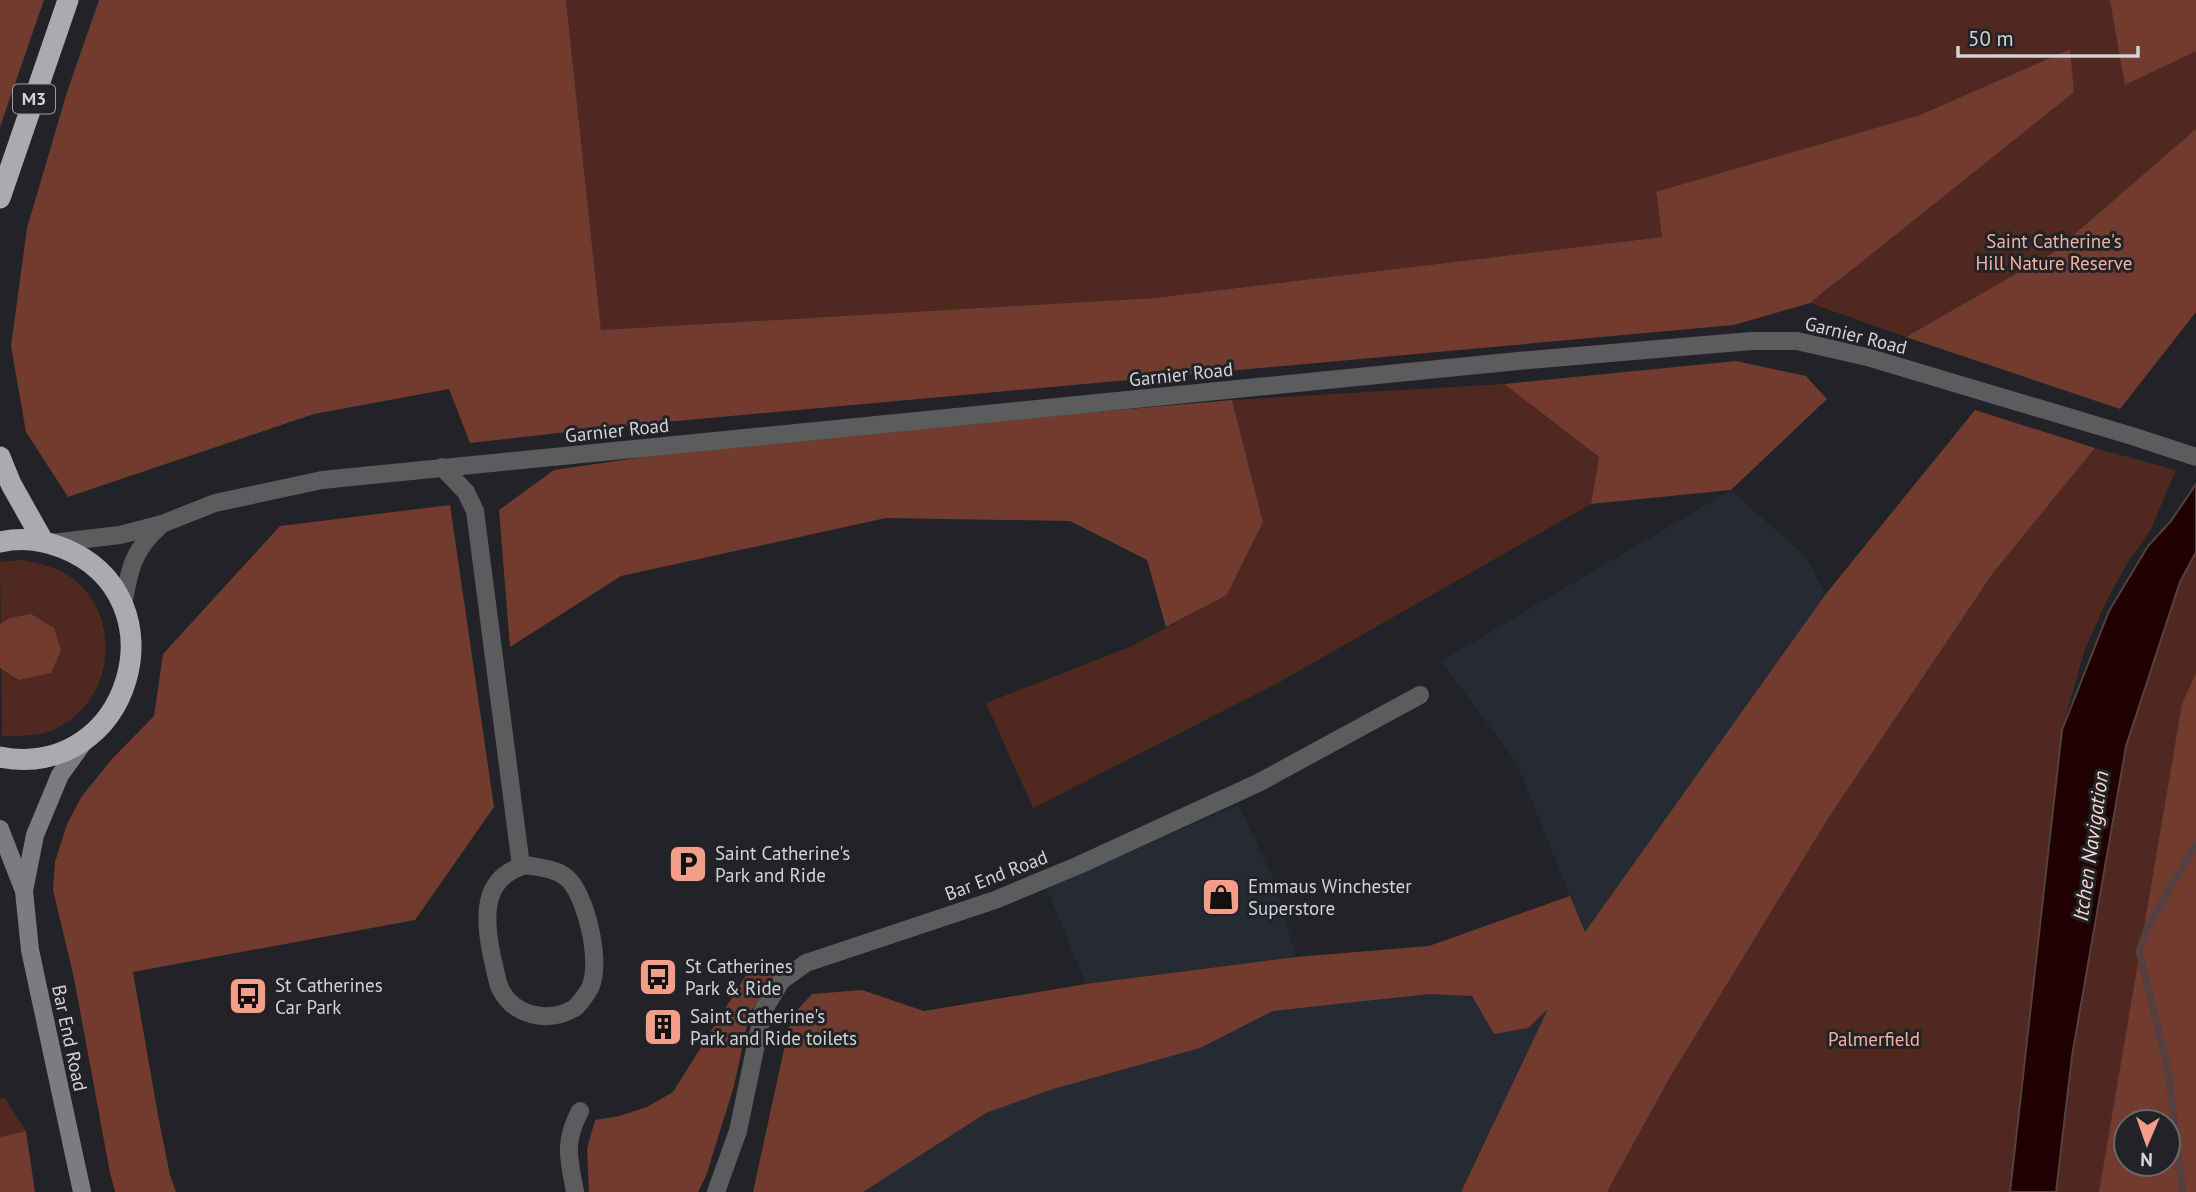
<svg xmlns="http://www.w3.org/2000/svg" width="2196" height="1192" font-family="'PT Sans',sans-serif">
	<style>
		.built { fill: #262a33 }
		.green { fill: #4f2920; fill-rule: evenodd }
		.forest { fill: #713b2f; fill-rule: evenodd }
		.water { fill: #200000; stroke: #553f40; stroke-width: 2 }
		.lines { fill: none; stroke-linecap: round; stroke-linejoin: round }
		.stream { stroke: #553f40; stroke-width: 7 }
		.street { stroke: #5b5c5e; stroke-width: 18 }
		.secondary { stroke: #7b7c7f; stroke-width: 18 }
		.highway { stroke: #a9abb0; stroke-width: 21 }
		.labels { text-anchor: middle; stroke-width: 6; stroke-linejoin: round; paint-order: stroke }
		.shield { fill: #212326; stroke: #9d9ea0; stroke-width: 2 }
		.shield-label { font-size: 18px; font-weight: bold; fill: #d2d3d5 }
		.park-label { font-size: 19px; fill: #f7b0a0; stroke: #212326 }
		.street-label { font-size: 19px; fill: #d2d3d5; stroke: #212326 }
		.poi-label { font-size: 19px; fill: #d2d3d5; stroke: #212326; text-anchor: start }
		.water-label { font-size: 21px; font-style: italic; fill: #fcd6ce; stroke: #212326 }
	</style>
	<rect width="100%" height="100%" fill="#212326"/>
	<path class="built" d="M 1731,490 L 1807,558 L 1825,595 L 1585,933 L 1461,1192 L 840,1192 L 979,1072 L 1584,932 L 1516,762 L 1441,661 Z
		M 1238,805 L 1272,875 L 1296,957 L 1086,984 L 1046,887 Z"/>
	<path class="green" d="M 566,0 L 2196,0 L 2196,252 L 1928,325 L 1906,337 L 1810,303 L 1830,288 L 2069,49 L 1920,115 L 1656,193 L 1662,237 L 1154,298 L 601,330 Z
		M 1504,384 L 1599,457 L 1591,504 L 1276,684 L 1033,808 L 986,703 L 1130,647 L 1227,595 L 1263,522 L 1232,400 Z
		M 2095,448 L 2176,470 L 2151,529 L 2125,567 L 2104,606 L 2084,652 L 2062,730 L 2010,1192 L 1607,1192 L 1669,1079 L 1829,817 L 1993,573 Z
		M 2196,552 L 2196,1192 L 2100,1192 L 2099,1190 L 2099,1192 L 2056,1192 L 2072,1056 L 2126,745 L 2180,582 ZM 2126,1122 L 2168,1122 L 2168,1164 L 2126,1164 Z
		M 23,560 C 42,564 62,568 77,582 C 122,623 113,698 59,727 C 41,737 21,736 2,736 L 0,562 Z
		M 0,1098 L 5,1098 L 26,1131 L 0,1137 Z"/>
	<path class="forest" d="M 0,0 L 44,0 L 0,127 Z
		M 99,0 L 566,0 L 601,330 L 1154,298 L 1662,237 L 1656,192 L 1920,115 L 2070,49 L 2074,92 L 1810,303 L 1734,325 L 611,427 L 470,443 L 449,389 L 314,414 L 68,497 L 26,432 L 11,346 L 27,228 L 67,92 Z
		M 2110,0 L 2196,0 L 2196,51 L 2125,85 Z
		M 2196,129 L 2196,312 L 2120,409 L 1906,337 L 2053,253 Z
		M 1736,361 L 1806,376 L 1827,399 L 1731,490 L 1591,504 L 1599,457 L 1504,384 Z
		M 1232,400 L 1263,522 L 1227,595 L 1166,627 L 1147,560 L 1070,521 L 886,518 L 621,576 L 510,647 L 499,510 L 554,470 L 733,444 Z
		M 1975,410 L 2095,448 L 1993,573 L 1829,817 L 1669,1079 L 1607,1192 L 1461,1192 L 1548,1009 L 1528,1028 L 1494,1034 L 1472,996 L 1429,994 L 1273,1011 L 1200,1048 L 1053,1089 L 986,1113 L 863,1192 L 753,1192 L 791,1017 L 812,994 L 862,990 L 924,1011 L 1086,984 L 1296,957 L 1429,946 L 1570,896 L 1585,932 L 1825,595 Z
		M 450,505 L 494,807 L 415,920 L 133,972 L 158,1115 L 170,1175 L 176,1192 L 115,1192 L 110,1173 L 74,978 L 53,890 L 55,862 L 67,824 L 82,796 L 112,759 L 154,716 L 163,654 L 280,526 Z
		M 31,614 L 54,628 L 61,650 L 51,673 L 19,680 L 0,668 L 0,624 L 10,618 Z
		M 2196,673 L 2196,1192 L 2099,1192 L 2182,704 ZM 2126,1122 L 2168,1122 L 2168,1164 L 2126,1164 Z
		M 792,966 L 750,1012 L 734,1086 L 706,1176 L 698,1192 L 589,1192 L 587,1149 L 595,1120 L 619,1116 L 647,1107 L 673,1092 L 748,972 Z
		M 26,1131 L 35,1192 L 0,1192 L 0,1137 Z"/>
	<path class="water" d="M 2196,484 L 2196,552 L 2180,582 L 2126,746 L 2072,1056 L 2056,1192 L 2010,1192 L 2062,730 L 2109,611 L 2148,546 L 2171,521 Z"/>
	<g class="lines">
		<path class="stream" d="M 2183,1192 L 2168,1071 L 2139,951 L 2149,924 L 2196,844"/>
		<path class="street" d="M 442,467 L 466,492 L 475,511 L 521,866
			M 51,543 L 120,535 L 162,524 L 215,503 L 322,480 L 1518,361 L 1751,341 L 1797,341 L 1867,357 L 2132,436 L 2196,457
			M 123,606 C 129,570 133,549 162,524
			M 526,865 C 541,868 560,869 570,881 C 588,902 604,971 587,993 C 583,998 579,1006 573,1009 C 548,1023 513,1016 500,988 C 496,979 495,967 492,957 C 484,918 481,877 526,865 Z
			M 575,1192 C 569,1159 563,1143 580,1111
			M 716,1192 L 738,1131 L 763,1011 L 781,981 L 806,963 L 995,900 L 1079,865 L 1258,783 L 1420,695"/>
		<path class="secondary" d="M 0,829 L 24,891 L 30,950 L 82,1192
			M 24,891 L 35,835 L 60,775 L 86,739"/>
		<path class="highway" d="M 0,198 L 68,0
			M 0,457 L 11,484 L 43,541
			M 0,542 C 21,537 43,540 63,548 C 185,597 130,782 0,757"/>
	</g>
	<defs>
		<g id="parking-square" transform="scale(2.0125)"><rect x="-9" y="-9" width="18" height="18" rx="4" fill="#f49e8a" stroke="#212326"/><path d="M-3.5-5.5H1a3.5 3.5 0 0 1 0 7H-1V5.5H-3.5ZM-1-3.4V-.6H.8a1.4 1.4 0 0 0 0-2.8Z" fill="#111"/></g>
		<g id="shop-square" transform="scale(2.0125)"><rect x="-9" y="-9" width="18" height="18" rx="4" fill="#f49e8a" stroke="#212326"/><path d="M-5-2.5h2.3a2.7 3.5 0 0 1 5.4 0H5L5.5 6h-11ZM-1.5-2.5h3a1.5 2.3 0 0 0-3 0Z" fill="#111"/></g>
		<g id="bus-square" transform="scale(2.0125)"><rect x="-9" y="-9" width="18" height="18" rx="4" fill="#f49e8a" stroke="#212326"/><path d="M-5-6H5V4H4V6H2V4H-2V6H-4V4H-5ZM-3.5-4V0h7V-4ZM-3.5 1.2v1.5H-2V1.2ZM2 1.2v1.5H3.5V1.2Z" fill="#111"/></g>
		<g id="building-square" transform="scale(2.0125)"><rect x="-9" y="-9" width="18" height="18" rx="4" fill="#f49e8a" stroke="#212326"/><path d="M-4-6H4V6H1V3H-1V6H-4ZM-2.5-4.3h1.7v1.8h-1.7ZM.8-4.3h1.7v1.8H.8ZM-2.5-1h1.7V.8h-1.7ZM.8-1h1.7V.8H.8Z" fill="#111"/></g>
	</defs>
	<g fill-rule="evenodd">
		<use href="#parking-square" x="688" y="864"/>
		<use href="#shop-square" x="1221" y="897"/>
		<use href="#bus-square" x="658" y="977"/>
		<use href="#bus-square" x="248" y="996"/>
		<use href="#building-square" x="663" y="1027"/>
	</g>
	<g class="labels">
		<rect class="shield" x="13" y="84.5" width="42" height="29" rx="5"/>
		<g class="shield-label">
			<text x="34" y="105">M3</text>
		</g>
		<g class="park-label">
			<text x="2054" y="248">Saint Catherine's<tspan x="2054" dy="22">Hill Nature Reserve</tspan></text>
			<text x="1874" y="1046">Palmerfield</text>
		</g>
		<g class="street-label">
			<text transform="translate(1856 335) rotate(14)" y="7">Garnier Road</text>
			<text transform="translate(1181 374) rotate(-6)" y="7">Garnier Road</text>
			<text transform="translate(617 430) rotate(-6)" y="7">Garnier Road</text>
			<text transform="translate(996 875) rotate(-21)" y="7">Bar End Road</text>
			<text transform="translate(70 1038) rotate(78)" y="7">Bar End Road</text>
		</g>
		<g class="poi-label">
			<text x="715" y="860">Saint Catherine's<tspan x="715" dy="22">Park and Ride</tspan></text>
			<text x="1248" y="893">Emmaus Winchester<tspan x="1248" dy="22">Superstore</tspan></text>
			<text x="685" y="973">St Catherines<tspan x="685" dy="22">Park &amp; Ride</tspan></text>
			<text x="275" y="992">St Catherines<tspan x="275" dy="22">Car Park</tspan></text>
			<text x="690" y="1023">Saint Catherine's<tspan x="690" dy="22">Park and Ride toilets</tspan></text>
		</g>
		<g class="water-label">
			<text transform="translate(2091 846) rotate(-82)" y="7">Itchen Navigation</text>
		</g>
	</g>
	<g transform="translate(2147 1143) rotate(182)"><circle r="33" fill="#212326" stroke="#68696c" stroke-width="2"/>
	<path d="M0-5L12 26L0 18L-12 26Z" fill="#f49e8a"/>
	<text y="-10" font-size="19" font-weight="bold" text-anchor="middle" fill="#d2d3d5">N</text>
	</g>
	<path d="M1958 46v10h180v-10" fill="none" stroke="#d2d3d5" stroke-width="3.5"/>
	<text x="1968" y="46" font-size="21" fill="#d2d3d5" stroke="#212326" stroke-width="5" paint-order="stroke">50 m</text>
</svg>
